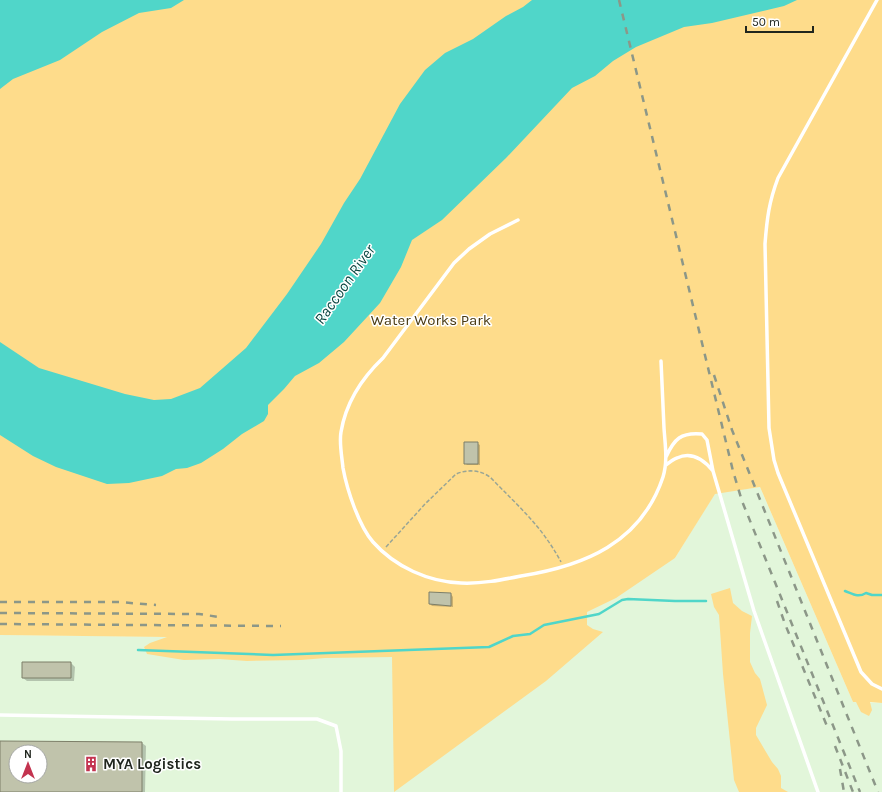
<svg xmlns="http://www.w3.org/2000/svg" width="882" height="792" font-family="Karla,sans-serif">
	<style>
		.built { fill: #e2f6da; fill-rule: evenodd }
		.green { fill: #fedc8b }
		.water { fill: #50d6c9 }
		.shadow { fill: #0003; fill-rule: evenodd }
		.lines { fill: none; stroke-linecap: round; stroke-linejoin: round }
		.stream { stroke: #50d6c9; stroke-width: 2.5 }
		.building { fill: #c0c3ab; stroke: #7d7f69; fill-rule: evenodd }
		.path { stroke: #99a595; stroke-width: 1.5; stroke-dasharray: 4 2; stroke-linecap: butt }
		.lane { stroke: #fff; stroke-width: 3.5 }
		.rail { stroke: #8c9788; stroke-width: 2.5; stroke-dasharray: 7 7; stroke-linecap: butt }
		.labels { text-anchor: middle; stroke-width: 3; stroke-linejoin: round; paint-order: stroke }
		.park-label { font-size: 15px; fill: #493a13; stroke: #fff }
		.poi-label { font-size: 15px; font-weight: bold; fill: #20261e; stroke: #fff; text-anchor: start }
		.water-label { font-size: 16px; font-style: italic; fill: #0c4843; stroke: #fff }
	</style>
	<rect width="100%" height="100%" fill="#effee9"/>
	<path class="built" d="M 760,487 L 853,702 L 882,703 L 882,792 L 0,792 L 0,635 L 449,640 L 675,558 L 715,493 ZM 16,752 L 40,752 L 40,776 L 16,776 Z"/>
	<path class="green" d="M 0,0 L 882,0 L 882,703 L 870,702 L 872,710 L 869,716 L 861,712 L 856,702 L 853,702 L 760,487 L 715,494 L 675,558 L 616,598 L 587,612 L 587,625 L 593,629 L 603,632 L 546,681 L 394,792 L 392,657 L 325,658 L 301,660 L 247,661 L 219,659 L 184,660 L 147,654 L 144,647 L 150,643 L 167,637 L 0,635 Z
		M 730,588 L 733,603 L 742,611 L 752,616 L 750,633 L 750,662 L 755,673 L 760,679 L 767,705 L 756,728 L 756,735 L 772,762 L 778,769 L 781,776 L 781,788 L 788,792 L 739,792 L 734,780 L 723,674 L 719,615 L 714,607 L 711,594 Z"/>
	<path class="water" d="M 0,0 L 184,0 L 171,8 L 139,13 L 102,32 L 60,60 L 13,79 L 0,89 Z
		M 532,0 L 797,0 L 784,6 L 712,23 L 684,27 L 636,47 L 613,61 L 595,76 L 572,88 L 506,158 L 442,220 L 412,240 L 401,267 L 380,303 L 344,342 L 319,363 L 295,376 L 284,389 L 268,405 L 268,414 L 264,421 L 242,434 L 223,449 L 201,463 L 187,468 L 176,469 L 162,476 L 129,483 L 107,484 L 56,467 L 33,456 L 0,435 L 0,342 L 39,368 L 125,394 L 154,400 L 171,399 L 200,388 L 246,348 L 287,294 L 321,244 L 344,203 L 360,179 L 400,104 L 425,70 L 445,53 L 473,39 L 506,16 L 523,7 Z"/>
	<path class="shadow" d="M 477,443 L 480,445 L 480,465 L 467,465 L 465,463 Z
		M 451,594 L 453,597 L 453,607 L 432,606 L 430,604 Z
		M 71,663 L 75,667 L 74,681 L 27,681 L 23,678 Z
		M 0,742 L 142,743 L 146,746 L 145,792 L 0,792 ZM 16,752 L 40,752 L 40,776 L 16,776 Z"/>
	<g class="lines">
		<path class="stream" d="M 845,591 C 853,594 858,598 866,593 L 872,595 L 882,595
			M 138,650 L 273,655 L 489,647 L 513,636 L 530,634 L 544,625 L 599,614 L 622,600 L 628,599 L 675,601 L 706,601"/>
	</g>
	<path class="building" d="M 464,442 L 478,442 L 478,464 L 464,464 Z
		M 429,592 L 451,593 L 451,606 L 429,604 Z
		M 22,662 L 71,662 L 71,678 L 22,678 Z
		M 0,741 L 142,742 L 142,792 L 0,792 ZM 16,752 L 40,752 L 40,776 L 16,776 Z"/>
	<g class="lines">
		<path class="path" d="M 386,547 L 425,504 L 456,474 C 468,469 480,470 490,477 C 517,505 542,526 561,562"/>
		<path class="lane" d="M 877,0 L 778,178 C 769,202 767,218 765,244 L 769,428 L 774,460 L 778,473 L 861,672 L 872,684 L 882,689
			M 518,220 L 490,234 L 469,249 L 454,263 L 383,358 C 362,378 346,402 341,432 C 339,443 342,457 343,468 C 347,490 359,526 373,542 C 395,567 429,582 461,583 C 481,584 501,580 521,576 C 584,566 641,543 663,477 C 668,461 665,444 664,428 C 663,405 662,383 661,361
			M 666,457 C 674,439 681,432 702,434 L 707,440 L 713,471
			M 666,465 C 669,463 673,459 677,458 C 692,451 704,460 713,471 L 754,611 L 818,792
			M 0,715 L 232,719 L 317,719 L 336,726 L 341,751 L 341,792"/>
		<path class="rail" d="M 619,0 L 733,471 L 742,501 L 860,792
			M 714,375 L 732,430 L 878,792
			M 777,601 L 785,624 L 829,731
			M 0,602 L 119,602 L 156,605
			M 0,613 L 199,614 L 219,617
			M 0,624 L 281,626
			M 835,746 L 853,792
			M 840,769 L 844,792"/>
	</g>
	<defs>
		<g id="building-bare" transform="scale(1.2)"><path d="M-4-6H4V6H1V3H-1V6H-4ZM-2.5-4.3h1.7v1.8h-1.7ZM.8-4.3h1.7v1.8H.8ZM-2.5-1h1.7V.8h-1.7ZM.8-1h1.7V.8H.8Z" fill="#c3334f" stroke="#fff" stroke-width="2.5" paint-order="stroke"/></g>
	</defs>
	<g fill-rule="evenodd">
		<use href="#building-bare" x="91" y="764"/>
	</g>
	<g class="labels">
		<g class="park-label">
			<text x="431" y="325">Water Works Park</text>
		</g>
		<g class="poi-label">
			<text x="103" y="769">MYA Logistics</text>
		</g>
		<g class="water-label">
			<text transform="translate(344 284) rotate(-55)" y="6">Raccoon River</text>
		</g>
	</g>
	<g transform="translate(28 764)"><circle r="19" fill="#ffffff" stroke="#a6a8a5"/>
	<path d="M0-3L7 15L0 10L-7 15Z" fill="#c3334f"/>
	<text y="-6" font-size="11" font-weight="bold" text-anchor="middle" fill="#20261e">N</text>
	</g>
	<path d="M746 26v6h67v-6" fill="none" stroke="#20261e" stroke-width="2"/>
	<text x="752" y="26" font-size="12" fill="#20261e" stroke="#ffffff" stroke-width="3" paint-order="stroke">50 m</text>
</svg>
